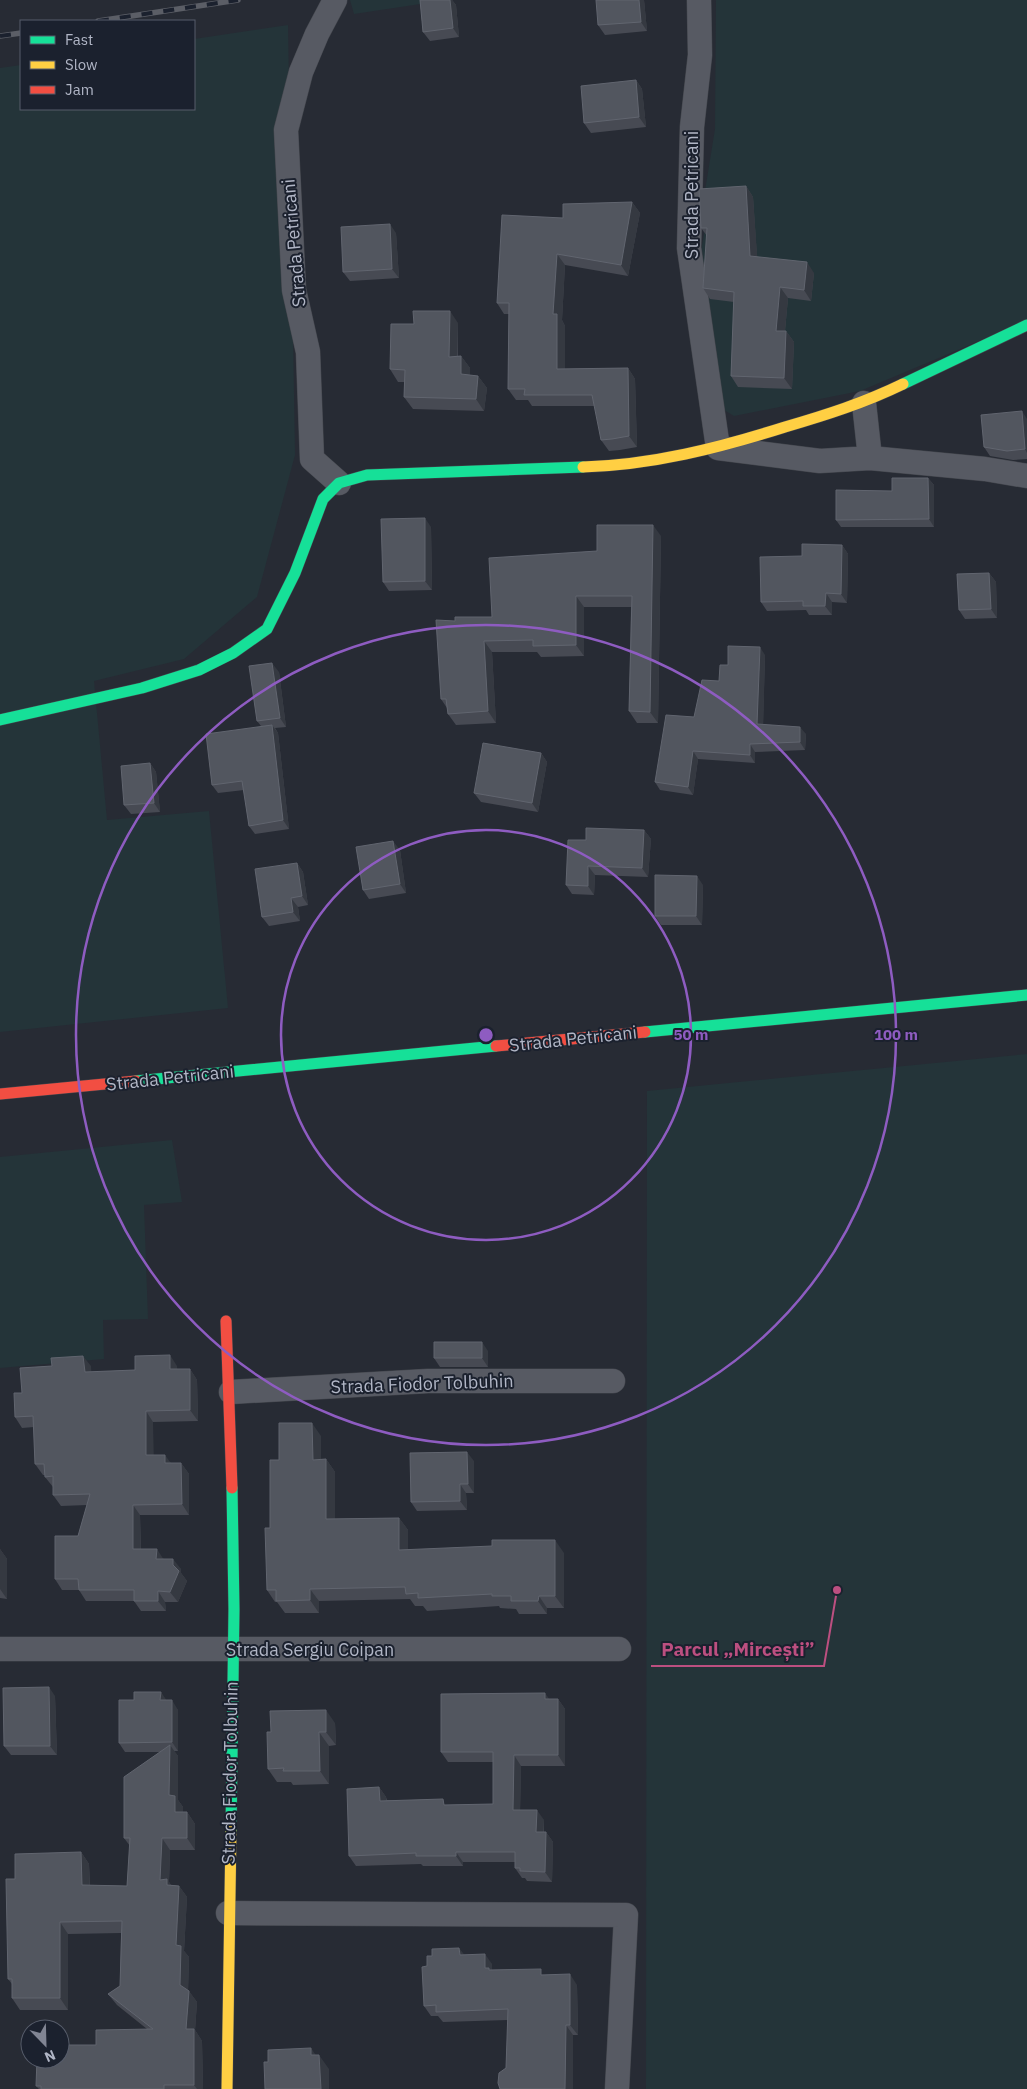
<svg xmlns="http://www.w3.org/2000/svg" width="1027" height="2089" font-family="'IBM Plex Sans',sans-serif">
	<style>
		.green { fill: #243439 }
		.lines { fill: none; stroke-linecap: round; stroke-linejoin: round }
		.street-casing { stroke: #43464d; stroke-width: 25 }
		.fast-casing { stroke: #43464d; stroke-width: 12 }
		.slow-casing { stroke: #43464d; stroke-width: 12 }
		.jam-casing { stroke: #43464d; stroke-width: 12 }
		.street { stroke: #575a63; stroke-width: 24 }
		.fast { stroke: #16e098; stroke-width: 11 }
		.slow { stroke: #ffcf43; stroke-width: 11 }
		.jam { stroke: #f24e42; stroke-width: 11 }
		.rail-casing { stroke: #5b5e66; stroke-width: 5.5 }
		.rail { stroke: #1b212e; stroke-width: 4; stroke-dasharray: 11; stroke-linecap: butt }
		.wall { fill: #474a53 }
		.shaded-wall { fill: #353941 }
		.building { fill: #52565f; stroke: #61656f }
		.ring { fill: none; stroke: #8e5cc1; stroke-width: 2.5 }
		.labels { text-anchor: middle; stroke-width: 4; stroke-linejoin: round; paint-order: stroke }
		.street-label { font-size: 18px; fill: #b1b6c6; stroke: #1b212e }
		.centre { fill: #8e5cc1; stroke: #1b212e; stroke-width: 2.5 }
		.ring-label { font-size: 15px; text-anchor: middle; font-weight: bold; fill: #8e5cc1; stroke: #1b212e; stroke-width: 4; stroke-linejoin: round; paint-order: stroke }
		.leader { fill: none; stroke: #bc4f80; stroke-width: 2 }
		.callout-dot { fill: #bc4f80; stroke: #1b212e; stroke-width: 2 }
		.callout-label { font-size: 19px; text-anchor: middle; font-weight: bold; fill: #bc4f80; stroke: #1b212e; stroke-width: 4; stroke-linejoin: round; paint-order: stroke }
	</style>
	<rect width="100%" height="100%" fill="#272b34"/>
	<path class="green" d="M 350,0 L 447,0 L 354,14 Z
		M 716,0 L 1027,0 L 1027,321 L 860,391 L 734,416 L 721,408 L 700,256 L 704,234 L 709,222 L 704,197 L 715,129 Z
		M 288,25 L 295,455 L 257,597 L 184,659 L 94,681 L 107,820 L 209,811 L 228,1008 L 0,1032 L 0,68 L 21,65 L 21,109 L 194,109 L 194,39 Z
		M 1027,1054 L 1027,2089 L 646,2089 L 647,1091 Z
		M 172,1140 L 182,1202 L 144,1205 L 148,1319 L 103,1320 L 104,1359 L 0,1368 L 0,1157 Z"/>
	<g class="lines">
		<g class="street-casing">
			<path id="street" d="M 335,0 L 317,34 L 301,72 L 286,130 L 294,290 L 308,352 L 312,459 L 339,483
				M 699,0 L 700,55 L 692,127 L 689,248 L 718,448 L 820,461 L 870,458 L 985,469 L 1027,476
				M 864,403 L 870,458
				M 231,1392 L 428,1381 L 613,1381
				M 0,1649 L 619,1649
				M 228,1913 L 626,1915 L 617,2089"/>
		</g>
		<g class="fast-casing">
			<path id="fast" d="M 903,384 L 1027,325
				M 0,720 L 142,688 L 199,670 L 233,653 L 267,629 L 295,573 L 323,499 L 339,483 L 367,475 L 583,467
				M 645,1032 L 1027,995
				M 136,1081 L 496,1046
				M 231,1831 L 234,1609 L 232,1488"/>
		</g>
		<g class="slow-casing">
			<path id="slow" d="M 583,467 C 652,465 719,448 785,427 C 826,415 864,403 903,384
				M 227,2089 L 231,1831"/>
		</g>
		<g class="jam-casing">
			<path id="jam" d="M 496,1046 L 645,1032
				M 0,1094 L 136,1081
				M 226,1321 L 232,1488"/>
		</g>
		<use href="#street" class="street"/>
		<use href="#fast" class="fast"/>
		<use href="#slow" class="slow"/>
		<use href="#jam" class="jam"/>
		<g class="rail-casing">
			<path id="rail" d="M 98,21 L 238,0
				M 0,36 L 21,33"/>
		</g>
		<use href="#rail" class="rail"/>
	</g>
	<path class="wall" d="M 420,0 L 452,0 L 456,5 L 459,37 L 430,41 L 423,32 Z
		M 644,0 L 647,31 L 605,35 L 598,25 Z
		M 636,80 L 642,89 L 646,127 L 591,133 L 584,123 Z
		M 746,186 L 753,197 L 757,257 L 814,273 L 811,301 L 788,298 L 785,331 L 786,331 L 794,342 L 792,389 L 738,387 L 731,376 L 734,302 L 710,299 L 703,288 L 707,236 L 701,228 Z
		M 632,202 L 640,213 L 628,276 L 565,265 L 562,320 L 565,326 L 565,369 L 628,368 L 635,379 L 637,447 L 620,450 L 609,451 L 601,440 L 595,406 L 532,406 L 528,400 L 516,400 L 508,389 L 509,314 L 504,314 L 497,303 L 563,218 Z
		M 396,233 L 399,278 L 350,281 L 343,272 Z
		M 458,323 L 458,356 L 461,356 L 470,368 L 470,375 L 478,376 L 487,388 L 484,411 L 413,409 L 404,397 L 404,382 L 398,382 L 390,369 L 414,324 Z
		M 1027,419 L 1027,459 L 1013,460 L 990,456 L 984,447 Z
		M 928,478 L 934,485 L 934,527 L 841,527 L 836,520 L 892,491 Z
		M 431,527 L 432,590 L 389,591 L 383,582 Z
		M 661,536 L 658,723 L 637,723 L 629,711 L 631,607 L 584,607 L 584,656 L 541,657 L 537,652 L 492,652 L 496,723 L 456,725 L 448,714 L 447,708 L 441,699 L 455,621 L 492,617 L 597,551 Z
		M 842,545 L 848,554 L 847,603 L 832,602 L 832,615 L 809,615 L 806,610 L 767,611 L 761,602 L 802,556 Z
		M 989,573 L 996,582 L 997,618 L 965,619 L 959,610 Z
		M 765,655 L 763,724 L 806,734 L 805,750 L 755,752 L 755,763 L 698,759 L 693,795 L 660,790 L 655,782 L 694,717 L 719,681 L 728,665 Z
		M 279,672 L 286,727 L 275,728 L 278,733 L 289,829 L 255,834 L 249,826 L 244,790 L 218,793 L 212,785 L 261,726 L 257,721 Z
		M 541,753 L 547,762 L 538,812 L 481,802 L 474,793 Z
		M 150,763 L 156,772 L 160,812 L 131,814 L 124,805 Z
		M 644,830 L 651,839 L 648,877 L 595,875 L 594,895 L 572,894 L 566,885 L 586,840 Z
		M 400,850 L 406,893 L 369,899 L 363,890 Z
		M 297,863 L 303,872 L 308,905 L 298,907 L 300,921 L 269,926 L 262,917 Z
		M 703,885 L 702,925 L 661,925 L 655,916 Z
		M 488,1351 L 488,1367 L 440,1367 L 434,1358 Z
		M 91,1366 L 91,1372 L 135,1370 L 177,1366 L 177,1369 L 190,1369 L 197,1380 L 198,1421 L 153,1422 L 153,1455 L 171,1463 L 181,1463 L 189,1474 L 189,1515 L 140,1515 L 141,1549 L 164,1559 L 181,1569 L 181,1573 L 187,1581 L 178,1602 L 165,1602 L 166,1611 L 141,1611 L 134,1601 L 86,1601 L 79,1590 L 62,1590 L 55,1579 L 78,1536 L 87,1505 L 61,1506 L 53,1495 L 53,1487 L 45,1477 L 45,1475 L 43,1475 L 35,1464 L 34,1427 L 22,1428 L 15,1417 L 22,1393 Z
		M 321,1436 L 321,1459 L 326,1459 L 335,1472 L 335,1519 L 399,1518 L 408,1530 L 408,1550 L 564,1553 L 564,1608 L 547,1608 L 547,1614 L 519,1614 L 516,1609 L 500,1608 L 499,1606 L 427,1611 L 423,1606 L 415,1606 L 410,1599 L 319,1601 L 319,1613 L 285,1613 L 277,1602 L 275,1602 L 267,1590 L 270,1528 L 279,1460 Z
		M 474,1461 L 474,1493 L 466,1493 L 467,1510 L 417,1511 L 411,1502 Z
		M 0,1549 L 7,1559 L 7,1599 L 0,1598 Z
		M 55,1696 L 57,1755 L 11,1755 L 4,1746 Z
		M 549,1699 L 558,1699 L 565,1709 L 565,1766 L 521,1766 L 520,1810 L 544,1820 L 544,1832 L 546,1832 L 553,1842 L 552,1882 L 527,1881 L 525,1878 L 522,1878 L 515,1868 L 515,1862 L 463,1862 L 463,1866 L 423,1866 L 421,1864 L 356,1866 L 349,1856 L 379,1787 L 386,1797 L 387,1800 L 447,1805 L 493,1804 L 493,1762 L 448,1762 L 441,1752 Z
		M 166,1700 L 178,1710 L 178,1751 L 174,1751 L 178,1756 L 178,1800 L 183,1807 L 183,1812 L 187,1812 L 195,1824 L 195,1850 L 170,1850 L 169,1882 L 171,1885 L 179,1886 L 187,1897 L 184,1951 L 189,1957 L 188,1990 L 197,2002 L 195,2030 L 202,2041 L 203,2089 L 39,2089 L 36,2086 L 96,2045 L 147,2029 L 117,2005 L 108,1994 L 120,1986 L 121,1933 L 68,1934 L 68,2010 L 20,2010 L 12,1998 L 12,1984 L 8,1979 L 15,1879 L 81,1852 L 89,1864 L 90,1885 L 127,1886 L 130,1846 L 124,1838 L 160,1752 L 125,1752 L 119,1743 Z
		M 335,1723 L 336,1745 L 329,1746 L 329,1784 L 293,1785 L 291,1782 L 277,1782 L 268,1769 L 271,1732 Z
		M 464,1955 L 492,1964 L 492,1970 L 545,1975 L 577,1985 L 578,2035 L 573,2035 L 573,2089 L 500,2089 L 506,2068 L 508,2020 L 443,2022 L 438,2016 L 431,2016 L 424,2006 L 427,1966 Z"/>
	<path class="shaded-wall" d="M 450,0 L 452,0 L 456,5 L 459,37 L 453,28 Z
		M 639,0 L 644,0 L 647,31 L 641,22 Z
		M 636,80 L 642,89 L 646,127 L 639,117 Z
		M 746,186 L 753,197 L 758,267 L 750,256 Z
		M 632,202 L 640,213 L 628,276 L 621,265 Z
		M 390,224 L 396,233 L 399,278 L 392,269 Z
		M 557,254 L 565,265 L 562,320 L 565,326 L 565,380 L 557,369 L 553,314 Z
		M 807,262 L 814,273 L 811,301 L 804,290 Z
		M 780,287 L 788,298 L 784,341 L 776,331 Z
		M 450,311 L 458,323 L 457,369 L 449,357 Z
		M 786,331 L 794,342 L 792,389 L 784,378 Z
		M 461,356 L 470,368 L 470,387 L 461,374 Z
		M 628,368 L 635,379 L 637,447 L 629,436 Z
		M 478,376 L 487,388 L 484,411 L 476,399 Z
		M 1022,411 L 1027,419 L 1027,453 L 1025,449 Z
		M 928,478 L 934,485 L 934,527 L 929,519 Z
		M 425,518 L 431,527 L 432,590 L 425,581 Z
		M 653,525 L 661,536 L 658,723 L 650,712 Z
		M 842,545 L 848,554 L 847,603 L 841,594 Z
		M 989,573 L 996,582 L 997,618 L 991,609 Z
		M 826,593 L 832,602 L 832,615 L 825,606 Z
		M 576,596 L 584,607 L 584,656 L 576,645 Z
		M 484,641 L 492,652 L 496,723 L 488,711 Z
		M 760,647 L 765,655 L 763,732 L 757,724 Z
		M 272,663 L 279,672 L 286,727 L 280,718 Z
		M 272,725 L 278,733 L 289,829 L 283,820 Z
		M 800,727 L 806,734 L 805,750 L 800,742 Z
		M 750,744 L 755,752 L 755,763 L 750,755 Z
		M 693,751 L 698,759 L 693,795 L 688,787 Z
		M 541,753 L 547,762 L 538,812 L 532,803 Z
		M 150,763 L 156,772 L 160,812 L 154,803 Z
		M 644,830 L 651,839 L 648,877 L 642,868 Z
		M 393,841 L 400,850 L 406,893 L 400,884 Z
		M 297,863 L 303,872 L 308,905 L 302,896 Z
		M 588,866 L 595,875 L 594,895 L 588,886 Z
		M 697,876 L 703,885 L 702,925 L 696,916 Z
		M 291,898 L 298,907 L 300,921 L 293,912 Z
		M 482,1342 L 488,1351 L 488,1367 L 482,1358 Z
		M 170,1355 L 177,1366 L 178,1380 L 170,1369 Z
		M 83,1356 L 91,1366 L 92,1383 L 85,1372 Z
		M 190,1369 L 197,1380 L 198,1421 L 190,1410 Z
		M 146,1411 L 153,1422 L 154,1466 L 146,1455 Z
		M 312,1423 L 321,1436 L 321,1472 L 313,1460 Z
		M 467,1452 L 474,1461 L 474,1493 L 468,1484 Z
		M 165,1455 L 173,1466 L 165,1463 Z
		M 326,1459 L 335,1472 L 335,1532 L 326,1519 Z
		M 181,1463 L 189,1474 L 189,1515 L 182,1504 Z
		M 460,1484 L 466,1493 L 467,1510 L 460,1501 Z
		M 133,1505 L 140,1515 L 141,1560 L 133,1549 Z
		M 399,1518 L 408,1530 L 408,1563 L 399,1550 Z
		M 555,1540 L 564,1553 L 564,1608 L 555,1596 Z
		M 0,1549 L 7,1559 L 7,1599 L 0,1589 Z
		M 157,1549 L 164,1560 L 156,1559 Z
		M 173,1559 L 181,1569 L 181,1573 L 187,1581 L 178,1602 L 170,1592 Z
		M 310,1589 L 319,1601 L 319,1613 L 310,1600 Z
		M 158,1591 L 165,1602 L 166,1611 L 158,1601 Z
		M 539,1596 L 547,1608 L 547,1614 L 538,1601 Z
		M 49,1687 L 55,1696 L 57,1755 L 50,1746 Z
		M 161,1692 L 167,1701 L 160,1700 Z
		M 545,1693 L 552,1703 L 545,1699 Z
		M 558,1699 L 565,1709 L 565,1766 L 558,1755 Z
		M 172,1700 L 178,1710 L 178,1751 L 172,1742 Z
		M 326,1710 L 335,1723 L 336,1745 L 326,1732 Z
		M 319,1732 L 329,1746 L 329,1784 L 320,1771 Z
		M 170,1745 L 178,1756 L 178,1800 L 183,1807 L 183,1824 L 175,1812 L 169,1795 Z
		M 514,1755 L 521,1766 L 520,1820 L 513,1810 Z
		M 379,1787 L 386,1797 L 387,1811 L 380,1801 Z
		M 537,1810 L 544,1820 L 543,1842 L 536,1832 Z
		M 187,1812 L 195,1824 L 195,1850 L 187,1838 Z
		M 546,1832 L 553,1842 L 552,1882 L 545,1872 Z
		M 162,1838 L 170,1850 L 169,1882 L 175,1891 L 160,1880 Z
		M 81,1852 L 89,1864 L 90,1896 L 82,1885 Z
		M 456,1852 L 463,1862 L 463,1866 L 456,1856 Z
		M 179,1886 L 187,1897 L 184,1951 L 189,1957 L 188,1996 L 180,1985 L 176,1945 Z
		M 60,1922 L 68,1934 L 68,2010 L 60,1998 Z
		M 459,1948 L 467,1958 L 460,1955 Z
		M 485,1954 L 492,1964 L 492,1972 L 485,1968 Z
		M 570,1974 L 577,1985 L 578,2035 L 570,2025 Z
		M 189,1991 L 197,2002 L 195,2030 L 202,2041 L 203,2089 L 197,2089 L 194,2085 L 186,2029 Z
		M 566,2025 L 573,2035 L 573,2089 L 565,2089 Z
		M 311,2048 L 319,2060 L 319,2055 L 329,2069 L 329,2089 L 321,2089 L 311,2055 Z"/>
	<path class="building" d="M 420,0 L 450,0 L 453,28 L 423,32 Z
		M 596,0 L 639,0 L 641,22 L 598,25 Z
		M 636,80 L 639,117 L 584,123 L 581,86 Z
		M 746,186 L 750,256 L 807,262 L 804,290 L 780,287 L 776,331 L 786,331 L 784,378 L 731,376 L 734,292 L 703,288 L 707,228 L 701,228 L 699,189 Z
		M 632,202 L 621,265 L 557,254 L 553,314 L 557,314 L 557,369 L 628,368 L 629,436 L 612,439 L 601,440 L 592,395 L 524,395 L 525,389 L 508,389 L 509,303 L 497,303 L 502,215 L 563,218 L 563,204 Z
		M 390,224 L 392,269 L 343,272 L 341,227 Z
		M 413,311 L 450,311 L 449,357 L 461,356 L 461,374 L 478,376 L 476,399 L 404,397 L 405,370 L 390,369 L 391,324 L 414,324 Z
		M 1022,411 L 1025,449 L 1007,451 L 984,447 L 981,415 Z
		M 892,478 L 928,478 L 929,519 L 836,520 L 836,490 L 892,491 Z
		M 425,518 L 425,581 L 383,582 L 381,519 Z
		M 597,525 L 653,525 L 650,712 L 629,711 L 632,596 L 576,596 L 576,645 L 533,646 L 533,640 L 484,641 L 488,711 L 448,714 L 446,699 L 441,699 L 436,620 L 455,621 L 455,617 L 492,617 L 489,558 L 597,551 Z
		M 802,544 L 842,545 L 841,594 L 826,593 L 825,606 L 803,606 L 803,601 L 761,602 L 760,557 L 802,556 Z
		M 989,573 L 991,609 L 959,610 L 957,574 Z
		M 728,646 L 760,647 L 757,724 L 800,727 L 800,742 L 750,744 L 750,755 L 693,751 L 688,787 L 655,782 L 666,715 L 694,717 L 702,680 L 719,681 L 720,665 L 728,665 Z
		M 272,663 L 280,718 L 257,721 L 249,666 Z
		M 272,725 L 283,820 L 249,826 L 242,781 L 212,785 L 206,734 Z
		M 483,743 L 541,753 L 532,803 L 474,793 Z
		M 150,763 L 154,803 L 124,805 L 121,766 Z
		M 586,828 L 644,830 L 642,868 L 588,866 L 588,886 L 566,885 L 568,840 L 586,840 Z
		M 393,841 L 400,884 L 363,890 L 356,847 Z
		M 297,863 L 302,896 L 291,898 L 293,912 L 262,917 L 255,869 Z
		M 655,875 L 697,876 L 696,916 L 655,916 Z
		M 434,1342 L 482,1342 L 482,1358 L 434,1358 Z
		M 170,1355 L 170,1369 L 190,1369 L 190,1410 L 146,1411 L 146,1455 L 165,1455 L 165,1463 L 181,1463 L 182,1504 L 133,1505 L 133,1549 L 157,1549 L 156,1559 L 173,1559 L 173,1565 L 179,1571 L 170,1592 L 158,1591 L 158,1601 L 134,1601 L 134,1590 L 79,1590 L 78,1579 L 55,1579 L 55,1536 L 78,1536 L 90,1494 L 53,1495 L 53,1476 L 45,1477 L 44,1464 L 35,1464 L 33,1416 L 15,1417 L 14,1393 L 22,1393 L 20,1368 L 52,1366 L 51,1358 L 83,1356 L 85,1372 L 135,1370 L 135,1356 Z
		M 279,1423 L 312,1423 L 313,1460 L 326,1459 L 326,1519 L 399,1518 L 399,1550 L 492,1546 L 492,1540 L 555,1540 L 555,1596 L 539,1596 L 538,1601 L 511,1601 L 511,1596 L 492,1596 L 492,1594 L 418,1598 L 418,1593 L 406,1594 L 405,1587 L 310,1589 L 310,1600 L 276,1601 L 276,1590 L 267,1590 L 265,1528 L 270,1528 L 270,1460 L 279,1460 Z
		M 467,1452 L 468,1484 L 460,1484 L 460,1501 L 411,1502 L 410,1453 Z
		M 49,1687 L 50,1746 L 4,1746 L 3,1688 Z
		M 134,1692 L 161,1692 L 160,1700 L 172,1700 L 172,1742 L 119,1743 L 119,1700 L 134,1700 Z
		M 545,1693 L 545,1699 L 558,1699 L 558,1755 L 514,1755 L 513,1810 L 537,1810 L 536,1832 L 546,1832 L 545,1872 L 520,1871 L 520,1868 L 515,1868 L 515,1852 L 456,1852 L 456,1856 L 416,1856 L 416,1853 L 349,1856 L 347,1789 L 379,1787 L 380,1801 L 443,1799 L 444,1805 L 493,1804 L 493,1752 L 441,1752 L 441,1694 Z
		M 326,1710 L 326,1732 L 319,1732 L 320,1771 L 283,1771 L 284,1768 L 268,1769 L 267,1732 L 271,1732 L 270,1711 Z
		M 170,1745 L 169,1795 L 175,1796 L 175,1812 L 187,1812 L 187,1838 L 162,1838 L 160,1880 L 167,1879 L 167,1885 L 179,1886 L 176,1945 L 181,1946 L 180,1985 L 189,1991 L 186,2029 L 194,2029 L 194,2085 L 164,2085 L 164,2089 L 41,2089 L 41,2086 L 36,2086 L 37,2059 L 60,2059 L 60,2045 L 96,2045 L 96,2030 L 153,2029 L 108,1994 L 120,1986 L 122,1921 L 60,1922 L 60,1998 L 12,1998 L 12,1979 L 8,1979 L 6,1879 L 15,1879 L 15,1854 L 81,1852 L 82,1885 L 127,1886 L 130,1838 L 124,1838 L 124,1777 Z
		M 459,1948 L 460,1955 L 485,1954 L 485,1968 L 489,1968 L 489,1970 L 541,1969 L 541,1975 L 570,1974 L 570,2025 L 566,2025 L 565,2089 L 500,2089 L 498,2083 L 499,2073 L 506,2068 L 508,2009 L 436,2012 L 436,2005 L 424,2006 L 422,1967 L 427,1966 L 427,1956 L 432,1956 L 432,1949 Z
		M 311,2048 L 311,2055 L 319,2055 L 321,2089 L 265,2089 L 264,2062 L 268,2062 L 268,2050 Z"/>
	<g class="ring">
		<circle cx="486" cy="1035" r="205"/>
		<circle cx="486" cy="1035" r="410"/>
	</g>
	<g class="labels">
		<g class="street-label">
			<text transform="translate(692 195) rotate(-90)" y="6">Strada Petricani</text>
			<text transform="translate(294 243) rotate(-95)" y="6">Strada Petricani</text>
			<text transform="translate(573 1039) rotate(-6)" y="6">Strada Petricani</text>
			<text transform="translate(170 1078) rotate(-6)" y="6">Strada Petricani</text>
			<text transform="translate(422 1384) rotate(-2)" y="6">Strada Fiodor Tolbuhin</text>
			<text x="310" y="1656">Strada Sergiu Coipan</text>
			<text transform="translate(230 1773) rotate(-89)" y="6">Strada Fiodor Tolbuhin</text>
		</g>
	</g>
	<circle cx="486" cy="1035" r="8" class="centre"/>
	<g class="ring-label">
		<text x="691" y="1040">50 m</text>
		<text x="896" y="1040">100 m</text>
	</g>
	<path class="leader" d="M837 1590L824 1666H651"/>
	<circle class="callout-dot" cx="837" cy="1590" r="5"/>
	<g class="callout-label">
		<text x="738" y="1656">Parcul „Mircești”</text>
	</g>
	<rect x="20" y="20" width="175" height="90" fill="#1b212e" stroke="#575d6b"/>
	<rect x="30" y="36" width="25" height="8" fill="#16e098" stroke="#575d6b"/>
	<text x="65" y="45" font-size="15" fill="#b1b6c6">Fast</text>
	<rect x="30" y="61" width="25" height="8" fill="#ffcf43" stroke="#575d6b"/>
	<text x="65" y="70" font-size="15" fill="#b1b6c6">Slow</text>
	<rect x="30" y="86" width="25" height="8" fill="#f24e42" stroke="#575d6b"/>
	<text x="65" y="95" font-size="15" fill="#b1b6c6">Jam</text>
	<g transform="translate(45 2044) rotate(157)"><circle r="24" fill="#1b212e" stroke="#575d6b"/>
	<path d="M0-4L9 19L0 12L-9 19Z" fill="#818593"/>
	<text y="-8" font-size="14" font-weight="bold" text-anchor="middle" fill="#b1b6c6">N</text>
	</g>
</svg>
